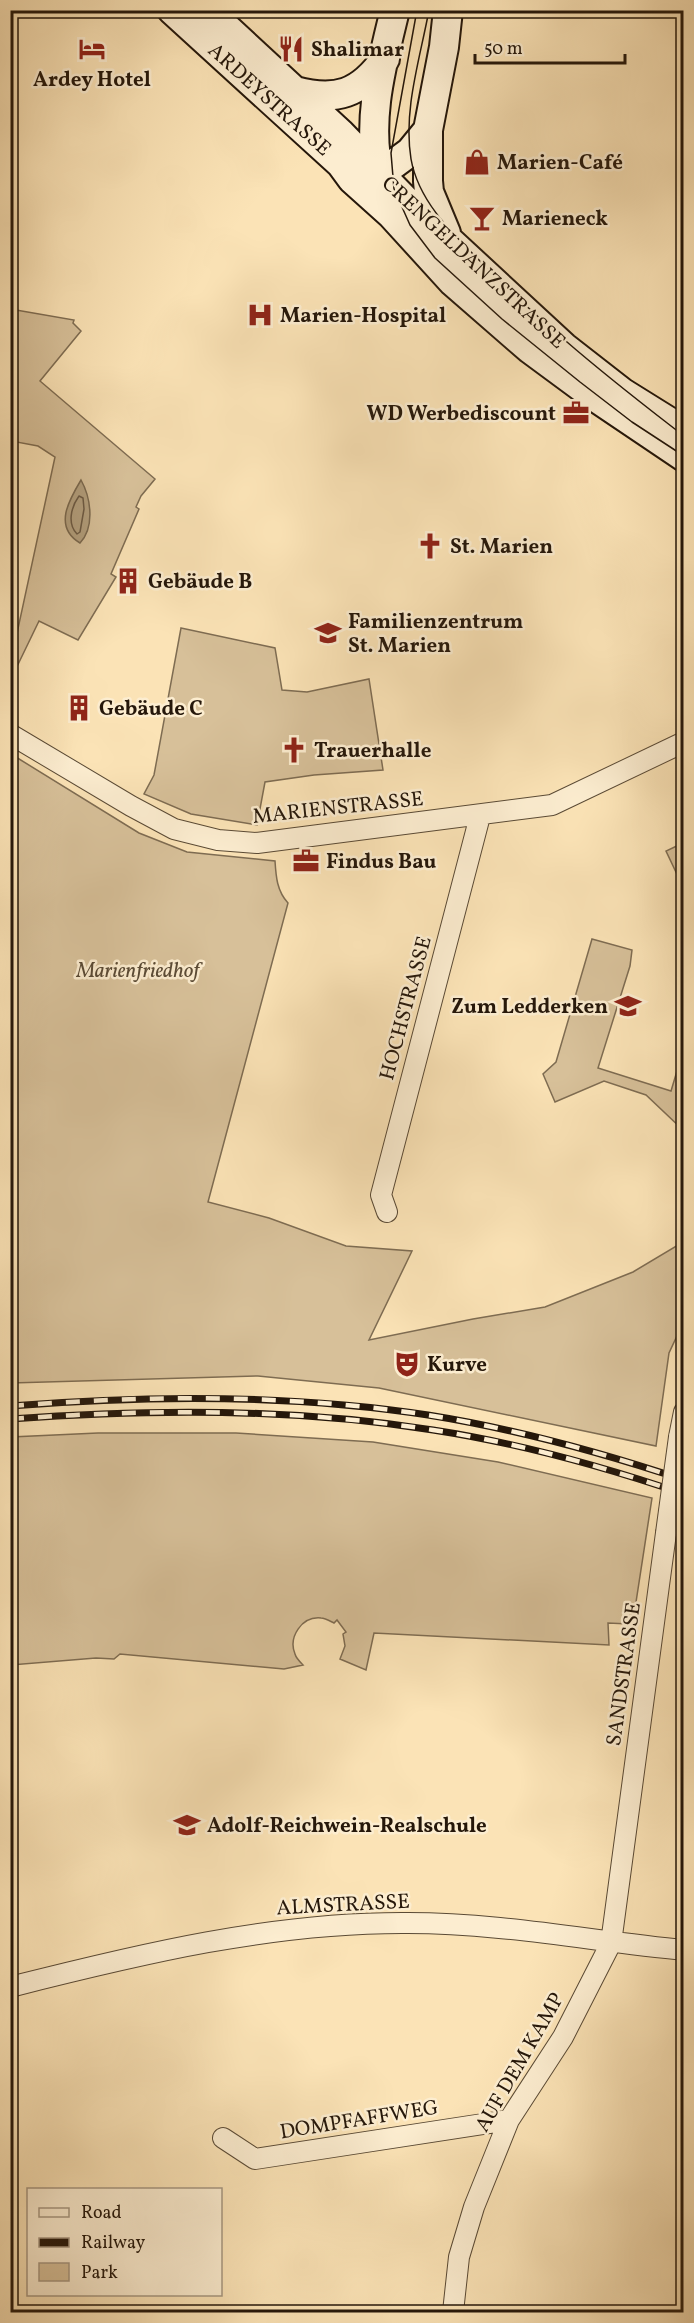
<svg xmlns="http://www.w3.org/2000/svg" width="694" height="2323" font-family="Vollkorn,serif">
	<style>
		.green { fill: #d7c099; stroke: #7e6c52; stroke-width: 1.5 }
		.water { fill: #b29e7c; stroke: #7a684e; stroke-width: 1.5 }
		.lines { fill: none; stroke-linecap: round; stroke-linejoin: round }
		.shore { stroke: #6c5a43; stroke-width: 1.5 }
		.minor-casing { stroke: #5a4a35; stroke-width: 22 }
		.secondary-casing { stroke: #25170a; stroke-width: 32 }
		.minor { stroke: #fcedd0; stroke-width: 20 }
		.secondary { stroke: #fcedd0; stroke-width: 28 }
		.tram { stroke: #25170a; stroke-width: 1.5 }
		.rail-casing { stroke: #25170a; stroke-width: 7 }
		.rail { stroke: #fcedd0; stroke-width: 4.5; stroke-dasharray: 14; stroke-linecap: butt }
		.minor-bridge-casing { stroke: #5a4a35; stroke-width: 22; stroke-linecap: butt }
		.minor-bridge { stroke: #fcedd0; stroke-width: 20 }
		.labels { text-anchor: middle; stroke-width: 5; stroke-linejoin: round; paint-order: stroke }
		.poi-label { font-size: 21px; font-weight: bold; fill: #25170a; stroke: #fcedd0; text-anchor: start }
		.street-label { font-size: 21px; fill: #25170a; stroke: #fcedd0 }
		.park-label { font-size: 21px; font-style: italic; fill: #5a4a35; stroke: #fcedd0 }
	</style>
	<rect width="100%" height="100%" fill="#fbe3b6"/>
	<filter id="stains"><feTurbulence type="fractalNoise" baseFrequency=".00333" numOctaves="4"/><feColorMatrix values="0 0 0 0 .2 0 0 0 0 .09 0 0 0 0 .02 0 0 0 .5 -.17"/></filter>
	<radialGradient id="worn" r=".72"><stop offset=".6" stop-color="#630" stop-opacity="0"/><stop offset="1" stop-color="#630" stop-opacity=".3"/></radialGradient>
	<path class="green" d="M 16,310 L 74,320 L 73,323 L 81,331 L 40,381 L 155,479 L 141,496 L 136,507 L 139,509 L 111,574 L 116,577 L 78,640 L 39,621 L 10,681 L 11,661 L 55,457 L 38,446 L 11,441 L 11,343 Z
		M 181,628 L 275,648 L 282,690 L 307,692 L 369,679 L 383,770 L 314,775 L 265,782 L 257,825 L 191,814 L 144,794 L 154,775 Z
		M 11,754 L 139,833 L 187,852 L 275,861 C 276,877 277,891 288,903 L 208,1202 L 269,1218 L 346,1246 L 412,1251 L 369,1340 L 473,1319 L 545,1307 L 633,1272 L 683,1242 L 683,1323 L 669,1353 L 656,1446 L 379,1388 L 258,1376 L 11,1383 Z
		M 683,843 L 683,887 L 666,851 Z
		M 592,939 L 632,950 L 630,966 L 598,1068 L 671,1091 L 683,1051 L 683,1130 L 646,1095 L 604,1081 L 555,1102 L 543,1074 L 556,1062 Z
		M 98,1433 L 236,1433 L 373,1442 L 498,1462 L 652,1498 L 636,1602 L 629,1624 L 608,1623 L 609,1645 L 374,1633 L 366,1670 L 340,1659 L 345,1646 L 343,1634 L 346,1632 L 337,1620 L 334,1623 C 330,1621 325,1618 321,1618 C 302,1616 288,1637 295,1654 C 296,1658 300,1662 303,1665 L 284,1669 L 120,1654 L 114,1659 L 96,1658 L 11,1665 L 11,1437 Z"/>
	<path class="water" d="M 81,480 C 91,498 95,527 80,543 C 53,527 69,500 81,480 Z"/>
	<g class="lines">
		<path class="shore" d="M 79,496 L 83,498 L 84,509 L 80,532 L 77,534 C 67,524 71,507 79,496 Z"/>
		<g class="minor-casing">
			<path id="minor" d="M 10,734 L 131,806 L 174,829 L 218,840 L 257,843 L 552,805 L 684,742
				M 387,1212 L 381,1195 L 480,816
				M 679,1437 L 684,1412
				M 10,1987 C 140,1954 273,1922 408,1923 C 501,1923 591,1941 684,1950
				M 223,2138 L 255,2159 L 509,2120
				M 453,2312 L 459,2257 L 474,2207 L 509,2120 L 563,2037 L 611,1943 L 666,1533"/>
		</g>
		<g class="secondary-casing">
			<path id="secondary" d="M 172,10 L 341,164 L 352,179 L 391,214 L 453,282 L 530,349 L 595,397 L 684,457
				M 207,10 L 340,133 L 404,199 L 564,347 L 623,393 L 684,431
				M 295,91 C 336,102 360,94 385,59
				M 428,130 L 428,181 L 429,192 L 446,233
				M 360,170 L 378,171 L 391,166 L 410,152 L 428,130 L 444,47 L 448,10
				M 380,178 C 365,123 382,64 395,10"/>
		</g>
		<use href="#minor" class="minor"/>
		<use href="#secondary" class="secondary"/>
		<path class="tram" d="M 417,10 L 391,153 L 394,189 L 410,225 L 435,258 L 502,319 L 580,382 L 632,422 L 684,456
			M 429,10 C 420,59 403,110 411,159 C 418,199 449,230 476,257 C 540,323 611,380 684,436"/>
		<g class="rail-casing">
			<path id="rail" d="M 10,1406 C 149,1395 291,1394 428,1415 C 516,1429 600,1452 684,1480
				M 10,1419 C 151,1409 293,1408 433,1430 C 518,1443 602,1466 684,1494"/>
		</g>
		<use href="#rail" class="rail"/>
		<g class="minor-bridge-casing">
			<path id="minor-bridge" d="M 666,1533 L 679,1437"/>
		</g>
		<use href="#minor-bridge" class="minor-bridge"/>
	</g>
	<defs>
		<g id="hotel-bare" transform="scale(2.07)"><path d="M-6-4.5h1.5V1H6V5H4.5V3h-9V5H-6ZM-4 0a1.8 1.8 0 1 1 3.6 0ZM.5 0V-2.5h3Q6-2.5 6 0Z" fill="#8f2418" stroke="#fcedd0" stroke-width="2.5" paint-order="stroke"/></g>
		<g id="restaurant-bare" transform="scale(2.07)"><path d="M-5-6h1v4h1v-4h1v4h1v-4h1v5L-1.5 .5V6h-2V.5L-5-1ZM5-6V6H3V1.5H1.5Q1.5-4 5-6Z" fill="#8f2418" stroke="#fcedd0" stroke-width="2.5" paint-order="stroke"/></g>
		<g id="shop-bare" transform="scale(2.07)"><path d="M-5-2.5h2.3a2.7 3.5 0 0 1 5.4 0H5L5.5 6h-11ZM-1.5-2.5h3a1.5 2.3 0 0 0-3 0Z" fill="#8f2418" stroke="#fcedd0" stroke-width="2.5" paint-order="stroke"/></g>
		<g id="bar-bare" transform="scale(2.07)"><path d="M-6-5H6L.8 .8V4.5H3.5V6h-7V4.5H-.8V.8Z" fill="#8f2418" stroke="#fcedd0" stroke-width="2.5" paint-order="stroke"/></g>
		<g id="hospital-bare" transform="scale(2.07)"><path d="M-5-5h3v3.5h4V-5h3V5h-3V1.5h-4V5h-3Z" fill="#8f2418" stroke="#fcedd0" stroke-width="2.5" paint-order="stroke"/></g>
		<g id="office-bare" transform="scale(2.07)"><path d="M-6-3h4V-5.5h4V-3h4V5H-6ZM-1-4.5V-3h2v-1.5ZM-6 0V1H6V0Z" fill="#8f2418" stroke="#fcedd0" stroke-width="2.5" paint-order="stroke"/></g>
		<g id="church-bare" transform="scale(2.07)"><path d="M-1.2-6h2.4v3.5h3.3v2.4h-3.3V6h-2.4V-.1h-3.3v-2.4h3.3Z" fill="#8f2418" stroke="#fcedd0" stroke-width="2.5" paint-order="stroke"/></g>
		<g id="building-bare" transform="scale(2.07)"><path d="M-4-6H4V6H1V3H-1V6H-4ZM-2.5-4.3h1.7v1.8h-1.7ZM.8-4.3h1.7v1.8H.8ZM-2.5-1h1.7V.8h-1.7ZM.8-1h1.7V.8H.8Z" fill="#8f2418" stroke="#fcedd0" stroke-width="2.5" paint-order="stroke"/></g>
		<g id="school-bare" transform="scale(2.07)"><path d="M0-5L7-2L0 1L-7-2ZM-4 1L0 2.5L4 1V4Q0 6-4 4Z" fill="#8f2418" stroke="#fcedd0" stroke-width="2.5" paint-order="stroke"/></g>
		<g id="theatre-bare" transform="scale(2.07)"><path d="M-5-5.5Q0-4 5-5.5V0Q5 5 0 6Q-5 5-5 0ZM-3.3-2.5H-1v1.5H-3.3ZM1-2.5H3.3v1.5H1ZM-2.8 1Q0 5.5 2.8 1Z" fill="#8f2418" stroke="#fcedd0" stroke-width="2.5" paint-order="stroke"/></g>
	</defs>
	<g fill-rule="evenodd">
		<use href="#hotel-bare" x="92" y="49"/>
		<use href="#restaurant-bare" x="291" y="49"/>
		<use href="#shop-bare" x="477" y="162"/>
		<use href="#bar-bare" x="482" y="218"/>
		<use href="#hospital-bare" x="260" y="315"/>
		<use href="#office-bare" x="576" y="413"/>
		<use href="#church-bare" x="430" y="546"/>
		<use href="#building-bare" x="128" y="581"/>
		<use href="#school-bare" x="328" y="633"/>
		<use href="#building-bare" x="79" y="708"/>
		<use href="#church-bare" x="294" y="750"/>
		<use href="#office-bare" x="306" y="861"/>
		<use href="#school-bare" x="628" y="1006"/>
		<use href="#theatre-bare" x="407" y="1364"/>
		<use href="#school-bare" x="187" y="1825"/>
	</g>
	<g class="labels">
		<g class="poi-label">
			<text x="311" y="56">Shalimar</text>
			<text x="92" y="86" text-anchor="middle">Ardey Hotel</text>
			<text x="497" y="169">Marien-Café</text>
			<text x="502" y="225">Marieneck</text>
			<text x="280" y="322">Marien-Hospital</text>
			<text x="556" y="420" text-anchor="end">WD Werbediscount</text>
			<text x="450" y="553">St. Marien</text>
			<text x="148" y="588">Gebäude B</text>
			<text x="348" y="628">Familienzentrum<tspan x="348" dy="24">St. Marien</tspan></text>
			<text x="99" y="715">Gebäude C</text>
			<text x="314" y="757">Trauerhalle</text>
			<text x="326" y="868">Findus Bau</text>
			<text x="608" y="1013" text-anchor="end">Zum Ledderken</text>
			<text x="427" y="1371">Kurve</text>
			<text x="207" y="1832">Adolf-Reichwein-Realschule</text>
		</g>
		<g class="street-label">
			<text transform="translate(270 99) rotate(42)" y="7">ARDEYSTRASSE</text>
			<text transform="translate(474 262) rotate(43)" y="7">CRENGELDANZSTRASSE</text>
			<text transform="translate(338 807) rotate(-6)" y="7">MARIENSTRASSE</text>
			<text transform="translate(405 1008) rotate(-75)" y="7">HOCHSTRASSE</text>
			<text transform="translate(623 1674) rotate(-82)" y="7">SANDSTRASSE</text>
			<text transform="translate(343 1904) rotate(-3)" y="7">ALMSTRASSE</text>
			<text transform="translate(519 2062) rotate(-60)" y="7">AUF DEM KAMP</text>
			<text transform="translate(359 2119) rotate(-9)" y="7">DOMPFAFFWEG</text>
		</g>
		<g class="park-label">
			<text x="138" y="977">Marienfriedhof</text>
		</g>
	</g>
	<rect width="694" height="2323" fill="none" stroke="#fbe3b6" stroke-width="36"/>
	<rect x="12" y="12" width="670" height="2299" fill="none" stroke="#25170a" stroke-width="3"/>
	<rect x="18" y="18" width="658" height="2287" fill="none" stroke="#25170a" stroke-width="1.5"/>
	<rect x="27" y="2188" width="195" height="108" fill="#fcedd0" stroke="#a69781" stroke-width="1.5"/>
	<rect x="39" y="2208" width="30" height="9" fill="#fcedd0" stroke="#a69781" stroke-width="1.5"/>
	<text x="81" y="2218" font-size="18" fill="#25170a">Road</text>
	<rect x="39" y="2238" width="30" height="9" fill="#25170a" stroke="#a69781" stroke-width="1.5"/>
	<text x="81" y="2248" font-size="18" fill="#25170a">Railway</text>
	<rect x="39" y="2263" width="30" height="18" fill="#d7c099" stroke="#a69781" stroke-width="1.5"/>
	<text x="81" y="2278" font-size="18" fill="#25170a">Park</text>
	<path d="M475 54v9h150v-9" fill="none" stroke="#25170a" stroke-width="3"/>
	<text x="484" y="54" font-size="18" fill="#25170a" stroke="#fcedd0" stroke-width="4.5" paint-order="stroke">50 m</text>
	<rect width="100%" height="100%" filter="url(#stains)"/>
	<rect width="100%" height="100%" fill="url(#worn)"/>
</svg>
